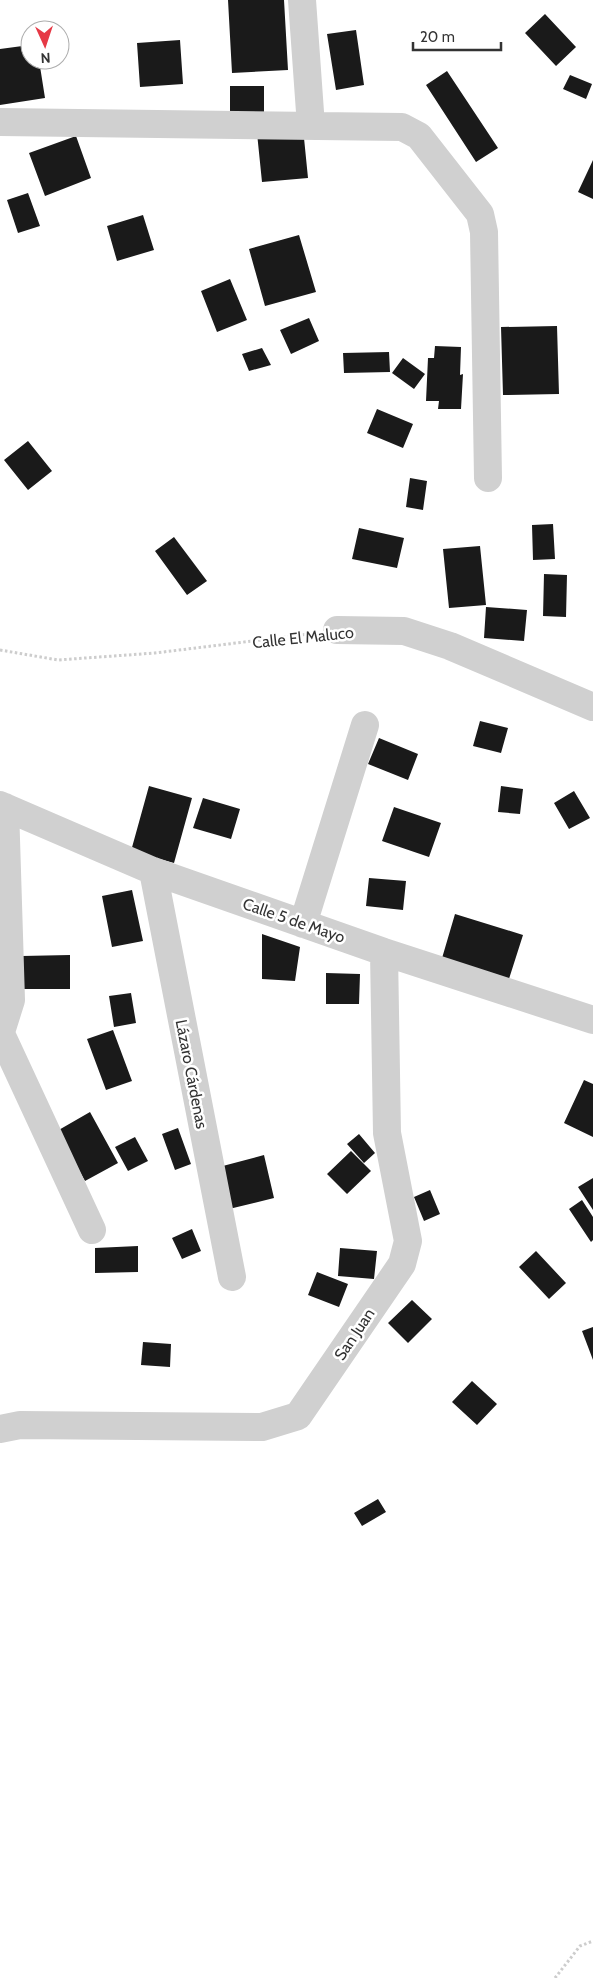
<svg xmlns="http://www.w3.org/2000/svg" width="593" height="1978" font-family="Cabin,sans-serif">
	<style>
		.building { fill: #1a1a1a }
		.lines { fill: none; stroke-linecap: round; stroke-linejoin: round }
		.path { stroke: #cdcdcd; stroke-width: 3; stroke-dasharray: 2.5 2.5; stroke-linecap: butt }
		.minor { stroke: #d0d0d0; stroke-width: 28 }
		.labels { text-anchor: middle; stroke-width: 5; stroke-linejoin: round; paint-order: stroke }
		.street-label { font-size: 16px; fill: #333; stroke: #fff }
	</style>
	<rect width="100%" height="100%" fill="#fff"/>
	<path class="building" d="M 228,0 L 284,0 L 288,70 L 232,73 Z
		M 545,14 L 576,47 L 556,66 L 525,33 Z
		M 356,30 L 364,85 L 336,90 L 327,34 Z
		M 180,40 L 183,84 L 140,87 L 137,43 Z
		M 30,45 L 30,60 L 39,60 L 45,98 L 0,105 L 0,49 Z
		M 447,71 L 498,148 L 476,162 L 426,85 Z
		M 570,75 L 592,84 L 586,99 L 563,89 Z
		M 230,86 L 264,86 L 264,113 L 230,113 Z
		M 303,128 L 308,178 L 262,182 L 257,133 Z
		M 76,136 L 91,178 L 45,196 L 29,153 Z
		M 593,160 L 593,199 L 578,192 Z
		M 28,193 L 40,226 L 18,233 L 7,200 Z
		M 143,215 L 154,250 L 117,261 L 107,226 Z
		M 299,235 L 316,292 L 265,306 L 249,249 Z
		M 230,279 L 247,320 L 217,332 L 201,291 Z
		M 309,318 L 319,341 L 291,354 L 280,330 Z
		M 557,326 L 559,394 L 503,395 L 501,327 Z
		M 435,346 L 461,347 L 460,375 L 463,374 L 461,409 L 438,409 L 439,401 L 426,401 L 428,358 L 434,358 Z
		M 262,348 L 271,365 L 249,371 L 242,354 Z
		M 389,352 L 390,372 L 344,373 L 343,353 Z
		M 403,358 L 425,374 L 414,389 L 392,373 Z
		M 377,409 L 413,424 L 403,448 L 367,433 Z
		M 28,441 L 52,471 L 28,490 L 4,460 Z
		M 410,478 L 427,481 L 423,510 L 406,507 Z
		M 553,524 L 555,559 L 533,560 L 532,525 Z
		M 359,528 L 404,538 L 397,568 L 352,559 Z
		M 174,537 L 207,581 L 187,595 L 155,551 Z
		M 480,546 L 486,605 L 449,608 L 443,549 Z
		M 544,574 L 567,575 L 566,617 L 543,616 Z
		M 486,607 L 527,610 L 524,641 L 484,638 Z
		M 480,721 L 508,728 L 501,753 L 473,746 Z
		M 379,738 L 418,754 L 408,780 L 368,764 Z
		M 149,786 L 192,798 L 174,863 L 131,851 Z
		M 501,786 L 523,789 L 520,814 L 498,812 Z
		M 574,791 L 590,818 L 569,829 L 554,803 Z
		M 203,798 L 240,809 L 231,839 L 193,828 Z
		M 394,807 L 441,823 L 429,857 L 382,841 Z
		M 369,878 L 406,881 L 403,910 L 366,906 Z
		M 132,890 L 143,941 L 112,947 L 102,896 Z
		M 455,914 L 523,935 L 507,985 L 440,965 Z
		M 262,934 L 300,947 L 295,981 L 262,979 Z
		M 70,955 L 70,989 L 22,989 L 22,956 Z
		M 326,973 L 360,974 L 359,1004 L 326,1004 Z
		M 131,993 L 136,1023 L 114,1027 L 109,996 Z
		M 113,1030 L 132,1081 L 106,1090 L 87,1039 Z
		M 584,1080 L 593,1084 L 593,1137 L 564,1123 Z
		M 90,1112 L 118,1163 L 85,1181 L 57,1131 Z
		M 178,1128 L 191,1164 L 175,1170 L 162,1134 Z
		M 359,1134 L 375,1153 L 364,1163 L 347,1144 Z
		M 135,1137 L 148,1161 L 128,1171 L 115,1147 Z
		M 351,1151 L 371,1171 L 347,1194 L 327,1174 Z
		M 264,1155 L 274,1198 L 229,1209 L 219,1167 Z
		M 593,1178 L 593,1210 L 578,1187 Z
		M 430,1190 L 440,1214 L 424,1221 L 414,1197 Z
		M 582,1200 L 593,1217 L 593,1240 L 591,1242 L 569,1209 Z
		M 192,1229 L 201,1251 L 182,1259 L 172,1238 Z
		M 138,1246 L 138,1272 L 95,1273 L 95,1248 Z
		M 340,1248 L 377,1251 L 374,1279 L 338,1276 Z
		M 536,1251 L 566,1283 L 549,1299 L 519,1267 Z
		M 317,1272 L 348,1284 L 339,1307 L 308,1295 Z
		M 412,1300 L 432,1319 L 408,1343 L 388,1323 Z
		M 593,1327 L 593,1360 L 582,1331 Z
		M 143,1342 L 171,1344 L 170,1367 L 141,1365 Z
		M 472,1381 L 497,1404 L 477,1425 L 452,1402 Z
		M 378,1499 L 386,1512 L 362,1526 L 354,1513 Z"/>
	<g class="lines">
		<path class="path" d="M 0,650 L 58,660 L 155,653 L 309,634
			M 555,1978 L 580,1946 L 593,1941"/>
		<path class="minor" d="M 302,0 L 311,126
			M 0,122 L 402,127 L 419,136 L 480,214 L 484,232 L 488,478
			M 337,630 L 404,631 L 450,646 L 593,707
			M 0,805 L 153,871 L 384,952 L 593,1020
			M 153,871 L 232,1277
			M 303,924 L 365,725
			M 1,1034 L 92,1230
			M 0,1035 L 11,1000 L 5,807
			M 0,1429 L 20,1425 L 262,1427 L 298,1416 L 402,1264 L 408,1241 L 387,1133 L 384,952"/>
	</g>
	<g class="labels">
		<g class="street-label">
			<text transform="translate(303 637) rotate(-6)" y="6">Calle El Maluco</text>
			<text transform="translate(294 920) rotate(19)" y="6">Calle 5 de Mayo</text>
			<text transform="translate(192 1074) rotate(79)" y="6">Lázaro Cárdenas</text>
			<text transform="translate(354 1334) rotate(-56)" y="6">San Juan</text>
		</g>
	</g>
	<g transform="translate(45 45) rotate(177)"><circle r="24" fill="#ffffff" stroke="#adadad"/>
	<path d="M0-4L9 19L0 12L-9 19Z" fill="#e63946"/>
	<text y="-8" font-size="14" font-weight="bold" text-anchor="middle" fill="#333333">N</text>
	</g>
	<path d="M413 42v8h88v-8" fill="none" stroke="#333333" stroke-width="2.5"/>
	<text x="420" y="42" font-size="15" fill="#333333" stroke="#ffffff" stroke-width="4" paint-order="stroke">20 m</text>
</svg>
